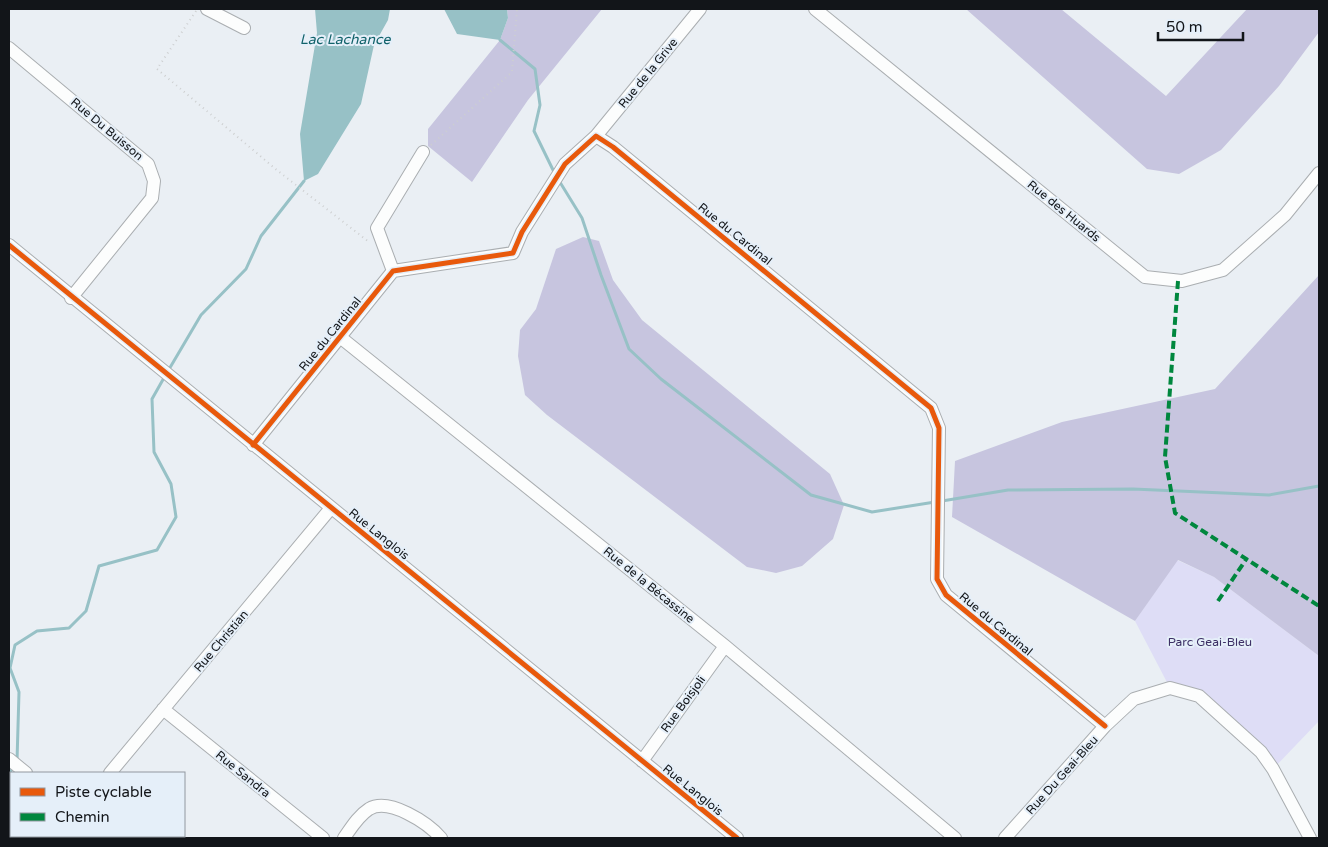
<svg xmlns="http://www.w3.org/2000/svg" width="1328" height="847" font-family="'Varela Round',sans-serif">
	<style>
		.green { fill: #deddf6 }
		.forest { fill: #c7c5df }
		.water { fill: #97c1c6 }
		.lines { fill: none; stroke-linecap: round; stroke-linejoin: round }
		.stream { stroke: #97c1c6; stroke-width: 3 }
		.minor-casing { stroke: #aaaeb1; stroke-width: 14 }
		.path { stroke: #cdcfd0; stroke-width: 2; stroke-dasharray: 1 4; stroke-linecap: butt }
		.minor { stroke: #fcfdfd; stroke-width: 12 }
		.quiet { stroke: #00873e; stroke-width: 4; stroke-dasharray: 8 4; stroke-linecap: butt }
		.cycleway-casing { stroke: #e5eff9; stroke-width: 8 }
		.cycleway { stroke: #e8590c; stroke-width: 5 }
		.labels { text-anchor: middle; stroke-width: 4; stroke-linejoin: round; paint-order: stroke }
		.street-label { font-size: 12px; fill: #121519; stroke: #e5eff9 }
		.park-label { font-size: 12px; fill: #3d3066; stroke: #e5eff9 }
		.water-label { font-size: 14px; font-style: italic; fill: #11626a; stroke: #e5eff9 }
	</style>
	<rect width="100%" height="100%" fill="#eaeff4"/>
	<path class="green" d="M 1177,560 L 1214,577 L 1319,656 L 1319,721 L 1273,769 L 1199,696 L 1170,688 L 1135,621 Z"/>
	<path class="forest" d="M 507,9 L 602,9 L 528,100 L 472,182 L 428,146 L 428,129 L 500,40 L 508,18 Z
		M 966,9 L 1061,9 L 1166,96 L 1247,9 L 1319,9 L 1319,32 L 1279,86 L 1221,150 L 1179,174 L 1147,169 Z
		M 583,237 L 599,241 L 613,280 L 642,320 L 830,474 L 844,505 L 833,539 L 802,566 L 776,573 L 747,567 L 547,415 L 525,395 L 518,356 L 520,330 L 536,309 L 556,249 Z
		M 1319,275 L 1319,656 L 1214,577 L 1178,560 L 1135,621 L 952,517 L 955,461 L 1062,422 L 1215,389 Z"/>
	<path class="water" d="M 315,9 L 390,9 L 388,20 L 374,45 L 361,104 L 318,174 L 304,181 L 300,134 L 317,33 Z
		M 444,9 L 507,9 L 508,18 L 500,40 L 457,34 Z"/>
	<g class="lines">
		<path class="stream" d="M 500,40 L 535,69 L 540,105 L 534,131 L 555,174
			M 558,179 L 582,218 L 601,275 L 629,349 L 661,379 L 811,495 L 872,512 L 935,502
			M 168,371 L 201,315 L 246,269 L 261,236 L 304,181
			M 942,501 L 1008,490 L 1133,489 L 1269,495 L 1319,486
			M 17,761 L 19,692 L 10,668 L 15,645 L 37,631 L 69,628 L 86,611 L 99,566 L 157,550 L 176,517 L 171,484 L 154,452 L 152,399 L 165,376
			M 9,774 L 14,766"/>
		<g class="minor-casing">
			<path id="minor" d="M 207,9 L 244,28
				M 815,9 L 1145,277 L 1182,281 L 1223,270 L 1285,215 L 1319,173
				M 9,48 L 148,164 L 154,181 L 152,198 L 71,298
				M 596,136 L 700,9
				M 9,245 L 737,838
				M 393,271 L 377,228 L 423,152
				M 340,337 L 725,646 L 955,838
				M 253,445 L 393,271 L 513,253 L 522,232 L 565,164 L 596,136 L 613,147 L 931,408 L 939,428 L 937,579 L 946,595 L 1105,726
				M 163,709 L 323,838
				M 9,759 L 26,773
				M 642,761 L 725,646
				M 110,773 L 331,508
				M 9,822 L 11,824
				M 21,836 L 23,838
				M 101,836 L 104,838
				M 344,838 C 351,828 358,816 369,809 C 389,797 428,823 441,838
				M 1005,838 L 1105,726 L 1134,699 L 1170,688 L 1199,696 L 1261,752 L 1273,769 L 1310,838"/>
		</g>
		<path class="path" d="M 196,11 L 157,69 L 278,171 L 369,242
			M 431,145 L 512,72 L 517,9"/>
		<use href="#minor" class="minor"/>
		<path class="quiet" d="M 1178,281 L 1165,457 L 1175,513 L 1319,606
			M 1218,601 L 1247,558"/>
		<g class="cycleway-casing">
			<path id="cycleway" d="M 9,245 L 737,838
				M 253,445 L 393,271 L 513,253 L 522,232 L 565,164 L 596,136 L 613,147 L 931,408 L 939,428 L 937,579 L 946,595 L 1105,726"/>
		</g>
		<use href="#cycleway" class="cycleway"/>
	</g>
	<g class="labels">
		<g class="street-label">
			<text transform="translate(648 73) rotate(-51)" y="4">Rue de la Grive</text>
			<text transform="translate(107 129) rotate(40)" y="4">Rue Du Buisson</text>
			<text transform="translate(1064 211) rotate(39)" y="4">Rue des Huards</text>
			<text transform="translate(735 234) rotate(39)" y="4">Rue du Cardinal</text>
			<text transform="translate(330 334) rotate(-51)" y="4">Rue du Cardinal</text>
			<text transform="translate(379 534) rotate(39)" y="4">Rue Langlois</text>
			<text transform="translate(649 585) rotate(39)" y="4">Rue de la Bécassine</text>
			<text transform="translate(996 624) rotate(40)" y="4">Rue du Cardinal</text>
			<text transform="translate(221 641) rotate(-50)" y="4">Rue Christian</text>
			<text transform="translate(683 704) rotate(-54)" y="4">Rue Boisjoli</text>
			<text transform="translate(243 774) rotate(39)" y="4">Rue Sandra</text>
			<text transform="translate(1062 775) rotate(-48)" y="4">Rue Du Geai-Bleu</text>
			<text transform="translate(693 790) rotate(39)" y="4">Rue Langlois</text>
		</g>
		<g class="park-label">
			<text x="1210" y="646">Parc Geai-Bleu</text>
		</g>
		<g class="water-label">
			<text x="345" y="44">Lac Lachance</text>
		</g>
	</g>
	<rect width="1328" height="847" fill="none" stroke="#121519" stroke-width="20"/>
	<rect x="10" y="772" width="175" height="65" fill="#e5eff9" stroke="#91989f"/>
	<rect x="20" y="788" width="25" height="8" fill="#e8590c" stroke="#91989f"/>
	<text x="55" y="797" font-size="15" fill="#121519">Piste cyclable</text>
	<rect x="20" y="813" width="25" height="8" fill="#00873e" stroke="#91989f"/>
	<text x="55" y="822" font-size="15" fill="#121519">Chemin</text>
	<path d="M1158 32v8h85v-8" fill="none" stroke="#121519" stroke-width="2.5"/>
	<text x="1166" y="32" font-size="15" fill="#121519" stroke="#e5eff9" stroke-width="4" paint-order="stroke">50 m</text>
</svg>
